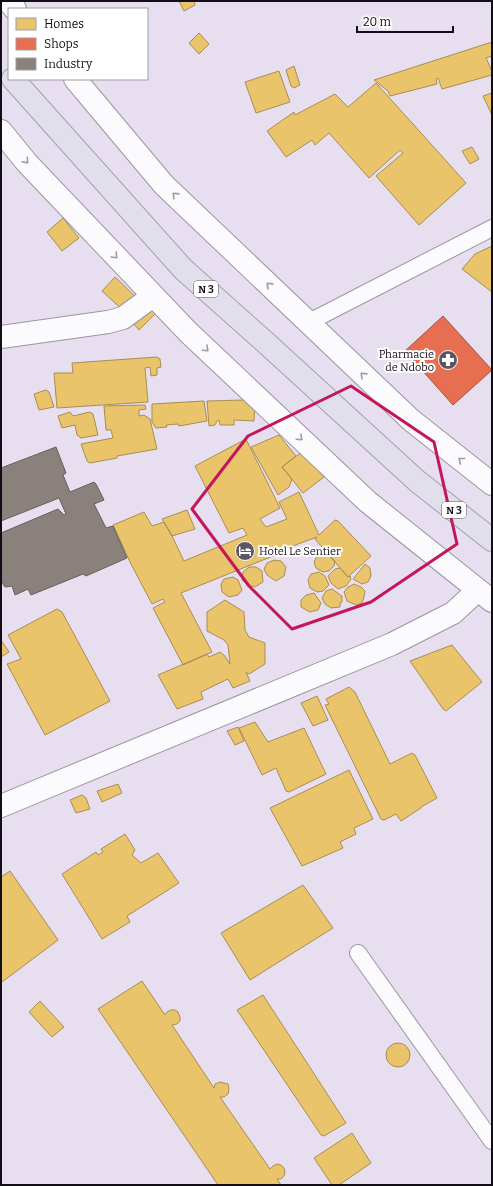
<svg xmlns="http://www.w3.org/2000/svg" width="493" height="1186" font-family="Bitter,serif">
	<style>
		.homes { fill: #e9c46a; stroke: #a98d51 }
		.shops { fill: #e76f51; stroke: #a75240 }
		.industry { fill: #8a817c; stroke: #665e5e }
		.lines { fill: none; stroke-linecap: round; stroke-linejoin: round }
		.service-casing { stroke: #9c95a2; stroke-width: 18 }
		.minor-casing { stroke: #9c95a2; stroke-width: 24 }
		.secondary-casing { stroke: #9c95a2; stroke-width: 24 }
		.trunk-casing { stroke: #a29fb3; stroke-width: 24 }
		.service { stroke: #fbfafd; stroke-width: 16 }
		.minor { stroke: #fbfafd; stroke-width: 22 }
		.secondary { stroke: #fbfafd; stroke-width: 22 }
		.trunk { stroke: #e0dfea; stroke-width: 22 }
		.oneway { stroke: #9e9ba1 }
		.marked { fill: none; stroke: #c2185b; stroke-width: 3; stroke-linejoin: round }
		.labels { text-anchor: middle; stroke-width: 4; stroke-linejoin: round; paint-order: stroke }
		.shield { fill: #fff; stroke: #5a565d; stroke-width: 1 }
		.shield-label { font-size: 10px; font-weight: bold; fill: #130d18 }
		.poi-label { font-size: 11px; fill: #130d18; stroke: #fff; text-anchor: end }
	</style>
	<rect width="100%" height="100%" fill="#e7deef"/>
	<path class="homes" d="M 179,1 L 194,1 L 195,5 L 184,11 Z
		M 199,33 L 209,44 L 199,54 L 189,43 Z
		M 492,42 L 492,56 L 486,58 L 492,71 L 492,75 L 442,89 L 438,78 L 436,79 L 437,84 L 390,96 L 388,91 L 374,80 Z
		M 294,66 L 300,85 L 294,88 L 291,86 L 286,70 Z
		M 279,71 L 290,102 L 256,113 L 245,82 Z
		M 376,83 L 466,183 L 419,225 L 376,176 L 403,153 L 400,150 L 369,178 L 329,133 L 315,145 L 312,140 L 286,157 L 267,131 L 294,112 L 295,115 L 335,94 L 348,107 Z
		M 492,93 L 492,115 L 483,96 Z
		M 472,147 L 479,159 L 470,164 L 462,151 Z
		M 63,218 L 79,238 L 62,251 L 47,232 Z
		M 492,246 L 492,292 L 462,269 L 475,254 Z
		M 115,277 L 139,300 L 126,313 L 102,291 Z
		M 155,304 L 160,309 L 139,330 L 134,324 Z
		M 157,357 L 160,359 L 161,367 L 157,368 L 157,375 L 151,376 L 150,367 L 145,368 L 148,402 L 57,408 L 54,373 L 73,373 L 72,363 Z
		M 46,390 L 49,392 L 54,407 L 39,410 L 34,394 Z
		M 244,400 L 255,402 L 254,421 L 234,420 L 234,425 L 220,425 L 219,420 L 217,421 L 215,425 L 209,426 L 207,401 Z
		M 204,401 L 207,421 L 179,426 L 178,424 L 166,425 L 167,427 L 156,428 L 152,422 L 152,404 Z
		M 145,405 L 146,409 L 139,410 L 139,416 L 144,415 L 150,419 L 157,449 L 117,456 L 117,458 L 90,463 L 87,461 L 81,444 L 113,438 L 111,430 L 106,430 L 104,406 Z
		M 70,412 L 73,416 L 90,412 L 93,414 L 98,435 L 81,438 L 77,435 L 75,425 L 62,428 L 58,416 Z
		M 279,435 L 296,456 L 282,467 L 292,479 L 289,487 L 278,495 L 251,447 Z
		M 244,440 L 247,441 L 280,508 L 260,519 L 266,527 L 287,519 L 279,502 L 299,492 L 319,535 L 335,520 L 338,521 L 371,556 L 348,577 L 315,539 L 317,537 L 282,550 L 283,552 L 181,593 L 212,652 L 183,665 L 153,608 L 165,602 L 163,599 L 152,604 L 131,564 L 113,525 L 144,512 L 152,526 L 164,522 L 172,536 L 184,561 L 247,535 L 243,528 L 229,533 L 195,466 Z
		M 303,451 L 324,477 L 303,493 L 282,467 Z
		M 187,510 L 195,529 L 172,536 L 162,519 Z
		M 325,551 L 335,561 L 334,566 L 329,571 L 323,572 L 316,568 L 314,562 L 318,554 Z
		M 274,560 L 281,561 L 286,567 L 284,576 L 276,581 L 267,575 L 264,569 L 267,563 Z
		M 365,564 L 370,568 L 371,576 L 368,582 L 362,584 L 353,579 Z
		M 249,567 L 256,567 L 262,571 L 263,582 L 255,587 L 248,585 L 242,580 L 243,572 Z
		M 340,568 L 348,577 L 350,576 L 351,579 L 346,586 L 338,589 L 331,583 L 328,576 L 335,569 Z
		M 319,572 L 325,576 L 329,585 L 323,591 L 317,592 L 310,588 L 308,580 L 311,574 Z
		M 233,577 L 238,580 L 242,590 L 238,595 L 229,597 L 222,592 L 221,584 L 224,579 Z
		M 354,584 L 361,587 L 365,591 L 364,597 L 362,603 L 356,605 L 347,601 L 344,592 L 348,587 Z
		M 332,589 L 342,596 L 342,602 L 340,603 L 340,607 L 331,608 L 325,604 L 322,598 L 326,591 Z
		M 314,593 L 321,603 L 318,610 L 310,612 L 301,607 L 301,600 L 306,595 Z
		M 225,600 L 244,612 L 245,630 L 249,637 L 265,643 L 265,664 L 249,674 L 246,672 L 250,681 L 233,688 L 228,679 L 201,692 L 203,699 L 177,709 L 158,675 L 207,654 L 209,657 L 220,652 L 224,655 L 230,664 L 228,645 L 224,640 L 207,631 L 207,612 Z
		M 57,609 L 62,612 L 110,701 L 45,735 L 7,664 L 21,659 L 8,635 Z
		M 1,640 L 9,652 L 1,657 Z
		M 452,645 L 482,682 L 446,711 L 443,709 L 410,661 Z
		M 349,687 L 355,692 L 390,764 L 412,753 L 415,755 L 437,798 L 421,807 L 421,808 L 401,821 L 396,814 L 384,820 L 381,819 L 325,705 L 329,704 L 326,699 Z
		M 317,696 L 328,720 L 313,726 L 301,703 Z
		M 255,722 L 268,742 L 304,728 L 326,774 L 289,792 L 286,791 L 276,768 L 262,775 L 239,728 Z
		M 238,727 L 244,741 L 235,745 L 227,731 Z
		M 349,770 L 373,819 L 354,828 L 356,834 L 340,842 L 343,848 L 302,866 L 270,808 Z
		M 118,784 L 122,793 L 102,802 L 97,791 Z
		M 82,795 L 86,798 L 90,809 L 76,813 L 70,800 Z
		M 125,834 L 135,850 L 132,855 L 141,863 L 158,853 L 179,883 L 127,916 L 130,922 L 102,939 L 62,874 L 96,852 L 98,855 L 103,852 L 101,849 Z
		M 10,871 L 58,940 L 2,982 L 1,981 L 1,877 Z
		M 303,885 L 333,928 L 250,980 L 221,933 Z
		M 142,981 L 165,1015 L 167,1012 L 171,1010 L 175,1010 L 178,1012 L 180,1017 L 180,1021 L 177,1024 L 172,1025 L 214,1088 L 215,1084 L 220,1082 L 228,1084 L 229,1089 L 228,1094 L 224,1097 L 220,1097 L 270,1169 L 273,1166 L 277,1164 L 281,1165 L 284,1168 L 285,1172 L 284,1176 L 281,1179 L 277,1179 L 281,1185 L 218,1185 L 98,1009 Z
		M 263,995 L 346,1123 L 324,1136 L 321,1135 L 237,1010 Z
		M 40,1001 L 64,1027 L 52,1037 L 29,1012 Z
		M386 1055a12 12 0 1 1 24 0a12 12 0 1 1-24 0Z
		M 352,1133 L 371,1163 L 339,1185 L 332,1185 L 314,1158 Z"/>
	<path class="shops" d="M 443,316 L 492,370 L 453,405 L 405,351 Z"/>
	<path class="industry" d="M 56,447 L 66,473 L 63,475 L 70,492 L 94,482 L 96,484 L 104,500 L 94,504 L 106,528 L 113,526 L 127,558 L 86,576 L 83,574 L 31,595 L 28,589 L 15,595 L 12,586 L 6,587 L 4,586 L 1,579 L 1,533 L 58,509 L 64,515 L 66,514 L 59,498 L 1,521 L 1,468 Z"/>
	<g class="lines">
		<g class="service-casing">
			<path id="service" d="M 309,322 L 492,228
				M 358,953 L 492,1141"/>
		</g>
		<g class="minor-casing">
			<path id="minor" d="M 1,337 L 108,322 L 123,318 L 153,296
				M 1,806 L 392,644 L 453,613 L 478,590"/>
		</g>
		<g class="secondary-casing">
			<path id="secondary" d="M 8,1 L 15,9
				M 75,79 L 164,185 L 411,420 L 492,484
				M 1,131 L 27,163 L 188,332 L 368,502 L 492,601"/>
		</g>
		<g class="trunk-casing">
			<path id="trunk" d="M 13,79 L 183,269 L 265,342 L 417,481 L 492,540"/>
		</g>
		<use href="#service" class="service"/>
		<use href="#minor" class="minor"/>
		<use href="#secondary" class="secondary"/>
		<use href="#trunk" class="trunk"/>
	</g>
	<defs><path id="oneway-chevron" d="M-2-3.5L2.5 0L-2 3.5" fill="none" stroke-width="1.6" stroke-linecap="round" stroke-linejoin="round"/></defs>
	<g class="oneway">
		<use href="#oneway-chevron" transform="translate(26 161) rotate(49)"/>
		<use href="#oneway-chevron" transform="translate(175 195) rotate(-136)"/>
		<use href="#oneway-chevron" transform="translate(115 256) rotate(46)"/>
		<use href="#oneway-chevron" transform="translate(269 285) rotate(-136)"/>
		<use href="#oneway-chevron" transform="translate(206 349) rotate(43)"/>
		<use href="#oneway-chevron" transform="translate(363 375) rotate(-136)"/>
		<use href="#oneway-chevron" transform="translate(300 438) rotate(43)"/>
		<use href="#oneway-chevron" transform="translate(461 460) rotate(-142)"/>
	</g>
	<path class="marked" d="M 351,386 L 434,442 L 457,544 L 371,602 L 292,629 L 249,586 L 192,509 L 248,436 Z"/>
	<defs>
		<g id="pharmacy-disc" transform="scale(1)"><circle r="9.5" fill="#5d5663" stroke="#fff"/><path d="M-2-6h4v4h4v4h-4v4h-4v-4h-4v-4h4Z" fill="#fff"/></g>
		<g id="hotel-disc" transform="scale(1)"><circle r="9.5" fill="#5d5663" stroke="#fff"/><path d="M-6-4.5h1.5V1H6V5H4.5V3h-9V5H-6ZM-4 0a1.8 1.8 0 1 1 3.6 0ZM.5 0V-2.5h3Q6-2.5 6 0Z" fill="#fff"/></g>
	</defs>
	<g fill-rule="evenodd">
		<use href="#pharmacy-disc" x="448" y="360"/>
		<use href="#hotel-disc" x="245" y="551"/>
	</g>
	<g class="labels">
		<g class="shield">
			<rect x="194" y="281" width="24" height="16" rx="3"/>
			<rect x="442" y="502" width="24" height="16" rx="3"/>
		</g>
		<g class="shield-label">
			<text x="206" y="293">N 3</text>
			<text x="454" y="514">N 3</text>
		</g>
		<g class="poi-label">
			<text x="434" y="358">Pharmacie<tspan x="434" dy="13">de Ndobo</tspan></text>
			<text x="259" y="555" text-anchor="start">Hotel Le Sentier</text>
		</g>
	</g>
	<rect width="493" height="1186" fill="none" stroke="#130d18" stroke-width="4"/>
	<rect x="8" y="8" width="140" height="72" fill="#ffffff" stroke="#a19ea3"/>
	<rect x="16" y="18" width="20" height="12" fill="#e9c46a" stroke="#a19ea3"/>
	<text x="44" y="28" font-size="12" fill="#130d18">Homes</text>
	<rect x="16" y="38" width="20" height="12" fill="#e76f51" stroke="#a19ea3"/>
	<text x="44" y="48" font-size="12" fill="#130d18">Shops</text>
	<rect x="16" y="58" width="20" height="12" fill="#8a817c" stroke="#a19ea3"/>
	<text x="44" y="68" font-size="12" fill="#130d18">Industry</text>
	<path d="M357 26v6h96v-6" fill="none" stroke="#130d18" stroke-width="2"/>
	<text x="363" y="26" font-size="12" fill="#130d18" stroke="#ffffff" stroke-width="3" paint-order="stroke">20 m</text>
</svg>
